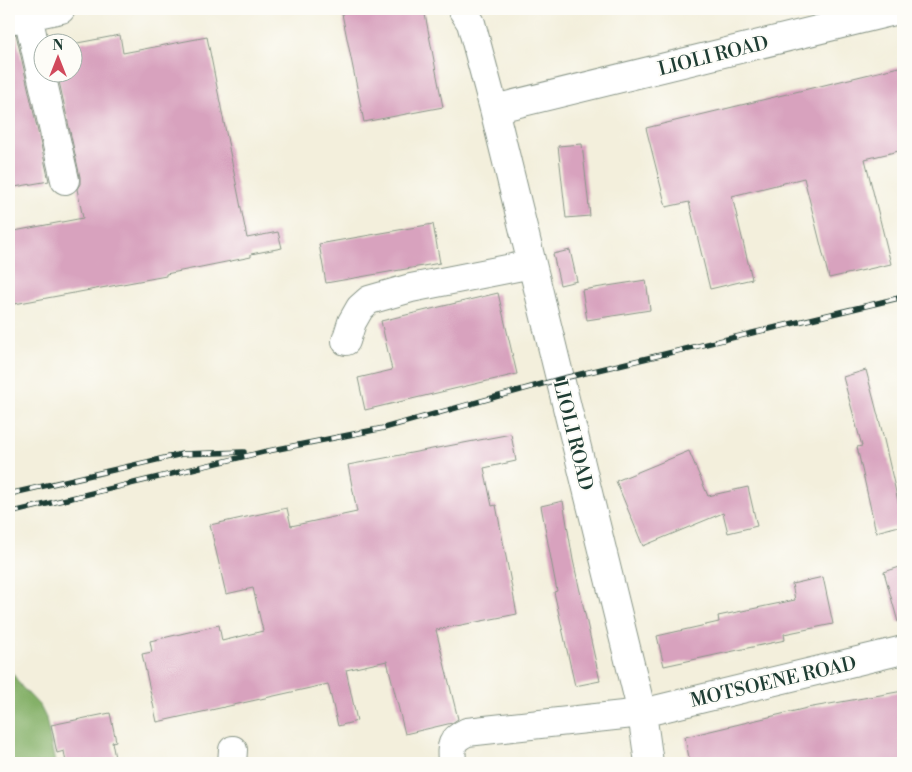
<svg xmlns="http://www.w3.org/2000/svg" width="912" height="772" font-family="'Libre Bodoni',serif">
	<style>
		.forest { fill: #84b068; stroke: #52764e }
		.building { fill: #d8a2be }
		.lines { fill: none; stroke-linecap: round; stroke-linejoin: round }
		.minor-casing { stroke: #899688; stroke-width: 30 }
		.minor { stroke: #fff; stroke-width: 28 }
		.rail-casing { stroke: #1f3d34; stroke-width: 5.5 }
		.rail { stroke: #fdfcf7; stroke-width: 4; stroke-dasharray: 11; stroke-linecap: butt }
		.labels { text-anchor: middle; stroke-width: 4; stroke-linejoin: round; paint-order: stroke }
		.street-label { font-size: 19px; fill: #1f3d34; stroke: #fdfcf7 }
	</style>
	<rect width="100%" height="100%" fill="#fdfcf7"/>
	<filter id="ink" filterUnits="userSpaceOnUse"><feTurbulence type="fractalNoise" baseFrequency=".02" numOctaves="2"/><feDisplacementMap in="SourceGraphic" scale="10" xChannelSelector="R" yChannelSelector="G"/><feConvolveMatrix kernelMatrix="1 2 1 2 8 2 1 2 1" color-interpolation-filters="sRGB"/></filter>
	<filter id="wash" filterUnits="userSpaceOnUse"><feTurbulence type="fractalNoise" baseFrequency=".0096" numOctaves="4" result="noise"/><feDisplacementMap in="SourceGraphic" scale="20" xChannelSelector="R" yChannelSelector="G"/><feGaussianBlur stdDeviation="1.12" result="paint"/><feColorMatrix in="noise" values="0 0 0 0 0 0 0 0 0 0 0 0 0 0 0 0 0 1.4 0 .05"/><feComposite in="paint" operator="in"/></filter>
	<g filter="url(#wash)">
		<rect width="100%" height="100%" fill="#f3efdc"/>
		<path class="forest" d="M 9,668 L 21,686 L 40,706 L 46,718 L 55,763 L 9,763 Z"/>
		<g id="blocks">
			<path class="building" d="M 341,9 L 424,9 L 443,107 L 364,122 Z
				M 16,34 L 49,181 L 9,188 L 9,35 Z
				M 120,35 L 123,53 L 207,37 L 247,238 L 278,232 L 282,248 L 251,254 L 251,257 L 166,274 L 166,276 L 9,305 L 9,232 L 83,218 L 77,189 L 80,184 L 80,177 L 57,72 L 72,72 L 72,44 Z
				M 903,66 L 903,150 L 865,159 L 891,264 L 829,278 L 804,178 L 732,196 L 752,279 L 710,289 L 689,202 L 666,207 L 646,128 Z
				M 582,144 L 590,216 L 566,218 L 558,146 Z
				M 433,224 L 440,263 L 326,283 L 319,244 Z
				M 570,250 L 577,281 L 560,285 L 553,254 Z
				M 646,280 L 650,310 L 587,320 L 582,290 Z
				M 498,293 L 517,374 L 365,410 L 358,378 L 392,370 L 381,321 Z
				M 866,370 L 882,431 L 903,523 L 903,525 L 876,532 L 857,447 L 862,446 L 843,377 Z
				M 511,434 L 516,461 L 484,468 L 492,506 L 496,505 L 517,614 L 436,630 L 458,719 L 452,723 L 405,734 L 387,661 L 346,670 L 357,721 L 338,726 L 328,684 L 157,722 L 142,654 L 152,652 L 150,641 L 219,625 L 222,641 L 263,631 L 253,588 L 226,594 L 210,525 L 287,508 L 291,526 L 357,512 L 348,465 Z
				M 689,451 L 708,496 L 748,487 L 757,526 L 728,533 L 723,513 L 643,546 L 616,481 Z
				M 563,501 L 573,560 L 600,681 L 575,686 L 554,592 L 557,591 L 541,506 Z
				M 903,566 L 903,621 L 898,622 L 884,572 Z
				M 823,577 L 833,624 L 784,634 L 785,640 L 664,666 L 657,636 L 719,622 L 718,616 L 795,600 L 792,584 Z
				M 903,691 L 903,763 L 690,763 L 685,737 L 807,708 Z
				M 110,713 L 116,741 L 112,742 L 115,758 L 93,763 L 66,763 L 64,751 L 57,753 L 51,725 Z"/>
		</g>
	</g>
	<g filter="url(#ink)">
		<use href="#blocks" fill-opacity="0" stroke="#899688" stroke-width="1"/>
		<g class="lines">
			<g class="minor-casing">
				<path id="minor" d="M 462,9 L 471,23 L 494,109 L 642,713 L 649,763
					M 28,16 L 65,180
					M 9,20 L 61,9
					M 494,109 L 903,9
					M 346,341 L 352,322 L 360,308 L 369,300 L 411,288 L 532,264
					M 232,763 L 233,750
					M 452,763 C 451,746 450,740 467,732 L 642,713 L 903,650"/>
			</g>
			<use href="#minor" class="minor"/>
			<g class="rail-casing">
				<path id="rail" d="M 9,494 L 182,454 L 244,452
					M 9,513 L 263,452 L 384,428 L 560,379 L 903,297"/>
			</g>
			<use href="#rail" class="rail"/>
		</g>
	</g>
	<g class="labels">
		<g class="street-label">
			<text transform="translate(713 55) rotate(-14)" y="7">LIOLI ROAD</text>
			<text transform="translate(574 435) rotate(76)" y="7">LIOLI ROAD</text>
			<text transform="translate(773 681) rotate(-13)" y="7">MOTSOENE ROAD</text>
		</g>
	</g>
	<rect width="912" height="772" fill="none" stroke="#fdfcf7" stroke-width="30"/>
	<g transform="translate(58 58)"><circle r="24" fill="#fdfcf7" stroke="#a4b0a9"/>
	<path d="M0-4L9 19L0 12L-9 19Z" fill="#d1495b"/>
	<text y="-8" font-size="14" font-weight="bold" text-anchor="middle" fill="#1f3d34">N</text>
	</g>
</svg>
